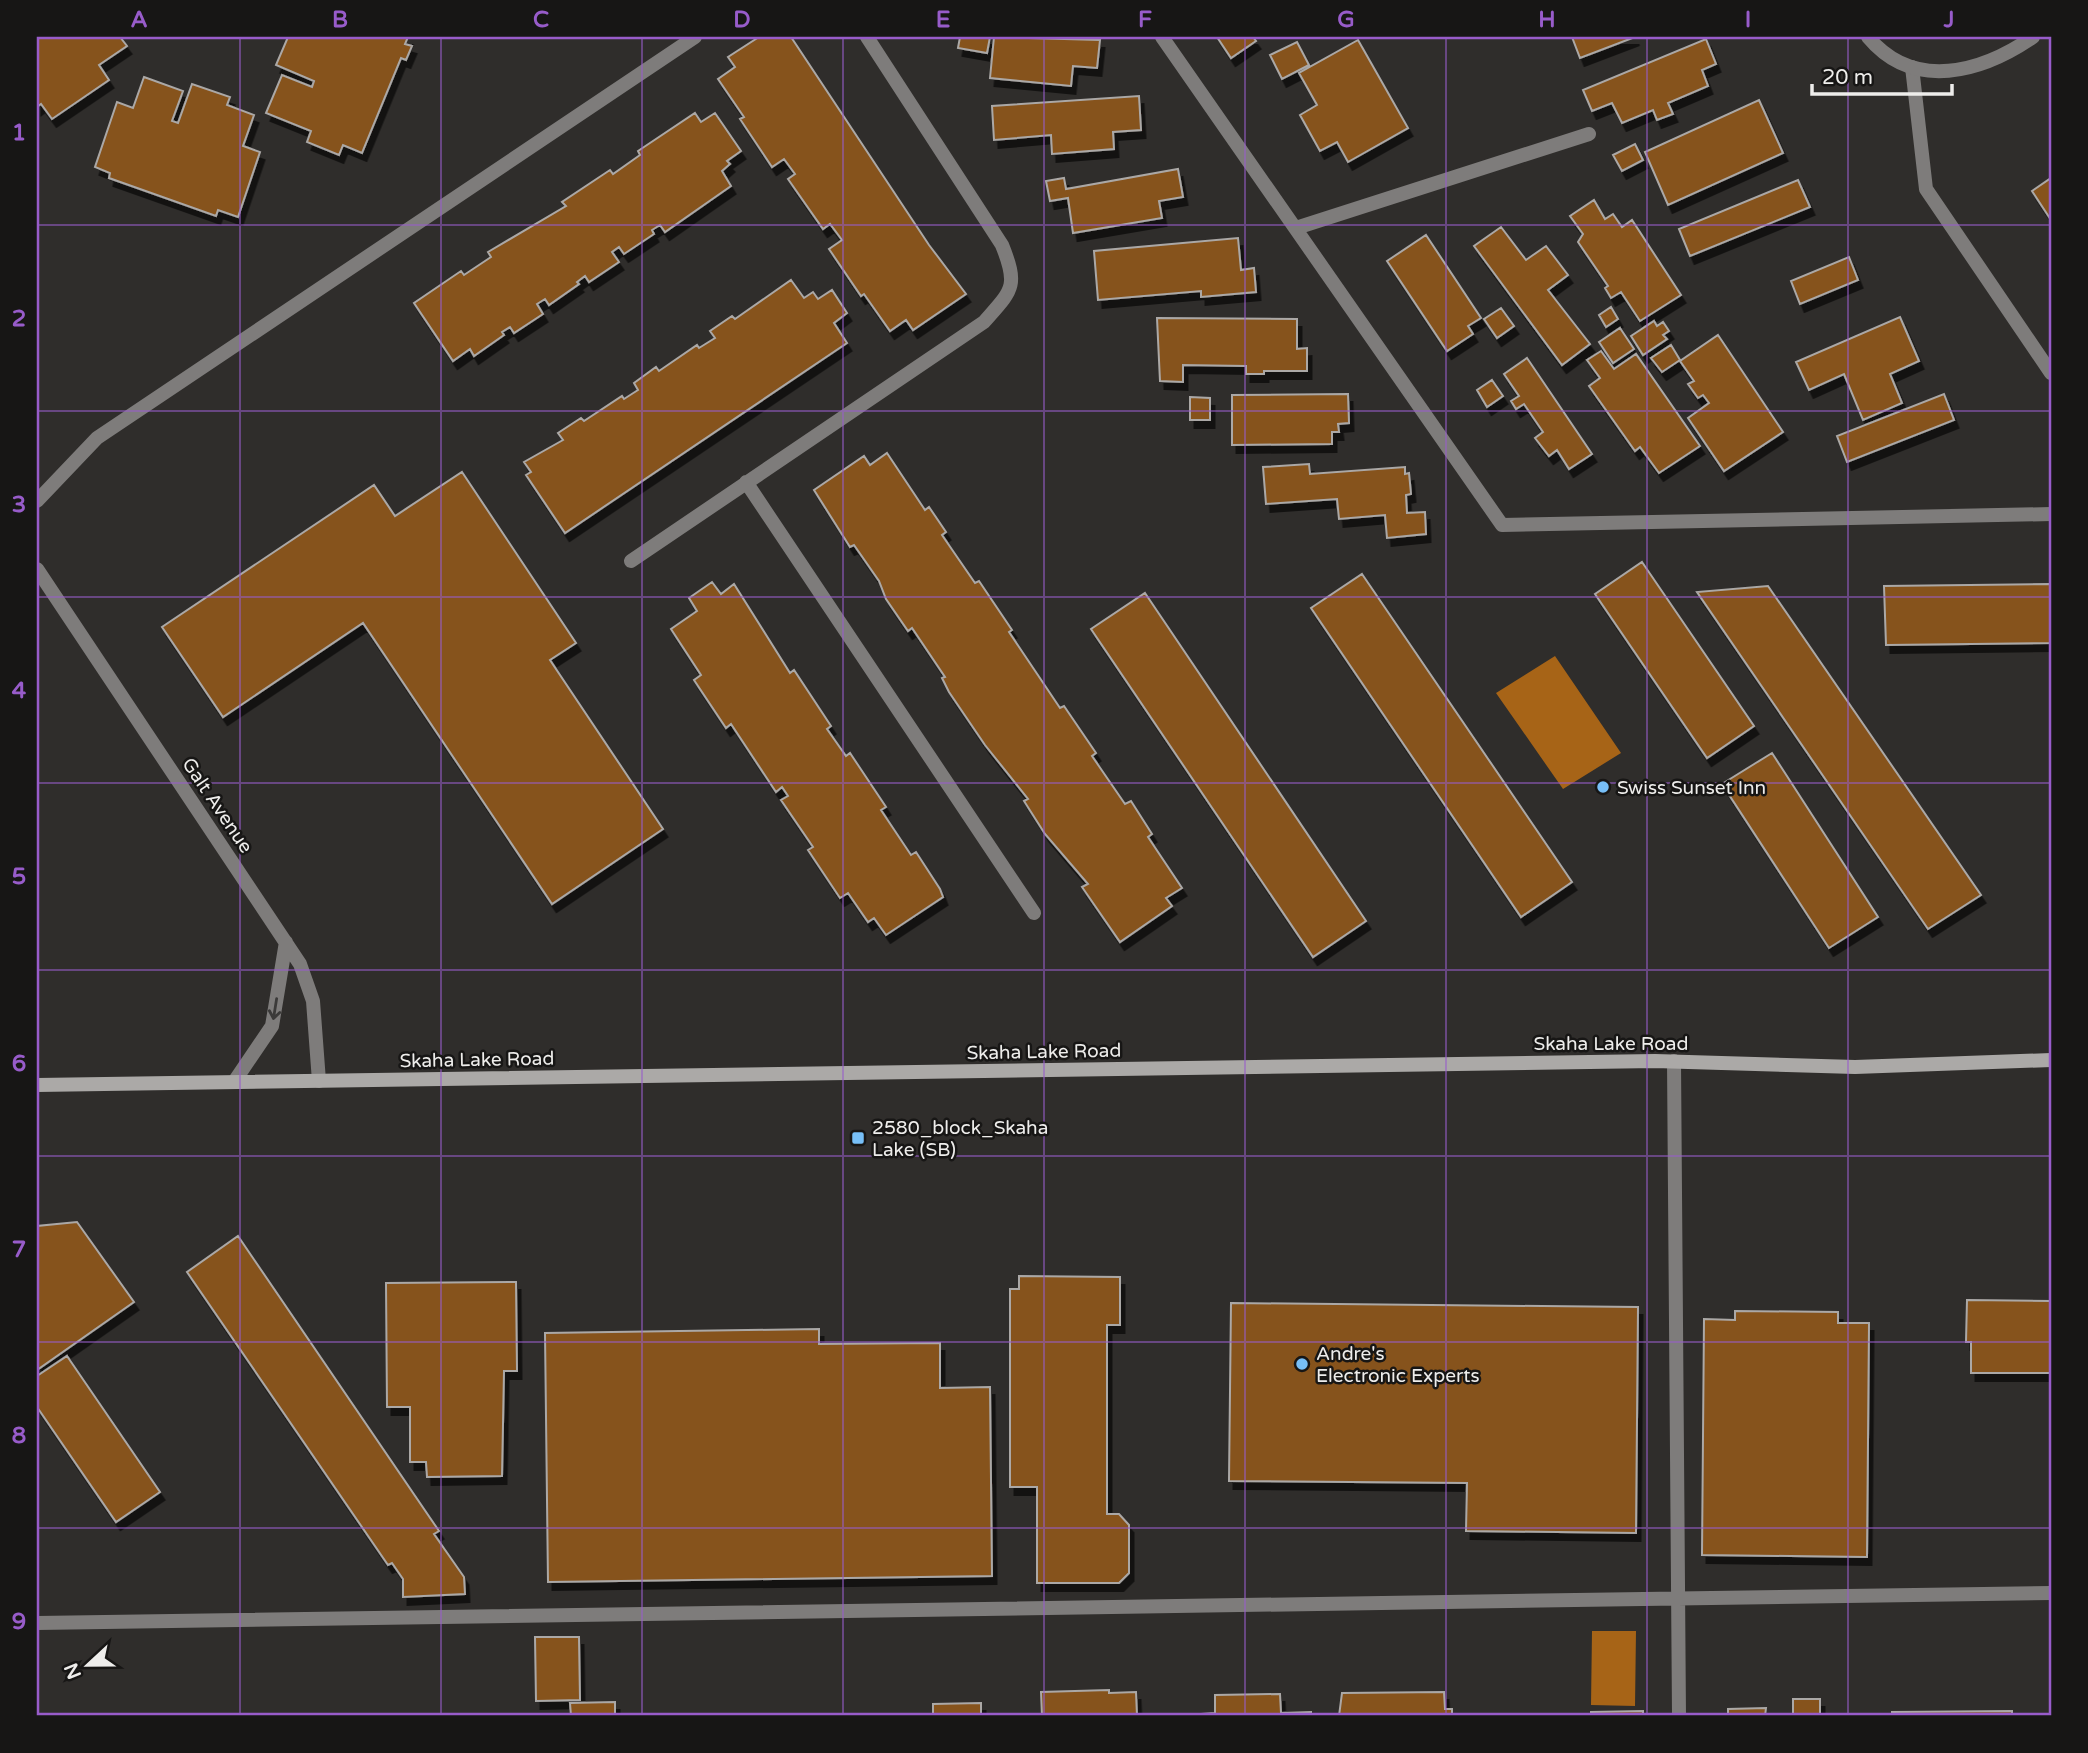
<svg xmlns="http://www.w3.org/2000/svg" width="2088" height="1753" font-family="'Varela Round',sans-serif">
	<style>
		.water { fill: #a76417 }
		.building { fill: #86521b; stroke: #aba8a6; stroke-width: 2; filter: url(#shadow) }
		.lines { fill: none; stroke-linecap: round; stroke-linejoin: round }
		.service { stroke: #7e7c7b; stroke-width: 14 }
		.minor { stroke: #7e7c7b; stroke-width: 14 }
		.tertiary { stroke: #7e7c7b; stroke-width: 14 }
		.secondary { stroke: #aba9a7; stroke-width: 14 }
		.oneway { stroke: #3b3a39 }
		.grid { fill: none; stroke: #985cca; stroke-width: 2; stroke-opacity: 0.55 }
		.poi-dot { fill: #77bff7; stroke: #171615; stroke-width: 2.5 }
		.labels { text-anchor: middle; stroke-width: 5; stroke-linejoin: round; paint-order: stroke }
		.poi-label { font-size: 19px; fill: #eeedeb; stroke: #171615; text-anchor: start }
		.street-label { font-size: 19px; fill: #eeedeb; stroke: #171615 }
		.neatline { fill: none; stroke: #985cca; stroke-width: 2.5 }
		.grid-label { font-size: 23px; text-anchor: middle; font-weight: bold; fill: #985cca }
	</style>
	<defs>
		<filter id="shadow"><feDropShadow dx="4.5" dy="8" stdDeviation="0" flood-color="#0009"/></filter>
	</defs>
	<rect width="100%" height="100%" fill="#2f2d2b"/>
	<path class="water" d="M 1555,656 L 1621,753 L 1563,789 L 1496,693 Z
		M 1592,1631 L 1636,1631 L 1635,1706 L 1591,1705 Z"/>
	<path class="building" d="M 37,37 L 120,37 L 127,46 L 99,65 L 109,80 L 52,119 L 41,104 L 37,107 Z
		M 288,37 L 408,37 L 405,44 L 412,46 L 406,60 L 401,58 L 362,153 L 343,145 L 339,155 L 307,142 L 311,131 L 266,113 L 282,75 L 312,87 L 314,81 L 276,65 Z
		M 759,37 L 791,37 L 929,245 L 966,294 L 913,330 L 906,320 L 890,331 L 864,294 L 861,296 L 829,249 L 842,240 L 830,224 L 823,229 L 788,179 L 795,174 L 784,159 L 772,167 L 740,119 L 744,117 L 718,79 L 735,67 L 728,57 Z
		M 960,37 L 990,37 L 987,53 L 958,48 Z
		M 994,37 L 1100,40 L 1097,68 L 1073,66 L 1071,86 L 990,78 Z
		M 1217,37 L 1253,37 L 1256,41 L 1231,58 Z
		M 1572,37 L 1635,37 L 1580,58 Z
		M 1706,39 L 1716,64 L 1702,70 L 1708,86 L 1668,103 L 1673,114 L 1657,120 L 1653,110 L 1622,123 L 1612,103 L 1592,111 L 1583,90 Z
		M 1358,40 L 1408,128 L 1348,162 L 1337,142 L 1320,151 L 1300,115 L 1317,105 L 1299,73 Z
		M 1297,42 L 1309,65 L 1282,79 L 1270,55 Z
		M 144,77 L 183,91 L 172,121 L 178,123 L 192,84 L 230,97 L 227,105 L 254,115 L 243,146 L 260,152 L 238,217 L 218,210 L 216,216 L 109,178 L 110,173 L 95,167 L 117,102 L 133,108 Z
		M 1139,96 L 1141,130 L 1113,132 L 1114,149 L 1052,154 L 1051,135 L 994,140 L 992,106 Z
		M 1759,100 L 1783,153 L 1668,205 L 1645,152 Z
		M 695,113 L 701,122 L 715,113 L 741,151 L 727,161 L 730,164 L 722,171 L 731,186 L 665,232 L 660,225 L 652,230 L 654,234 L 624,254 L 619,247 L 612,252 L 619,262 L 589,282 L 585,276 L 577,282 L 579,284 L 549,305 L 545,299 L 537,304 L 543,314 L 514,333 L 510,327 L 502,332 L 504,335 L 474,356 L 470,349 L 453,361 L 414,303 L 461,271 L 464,275 L 491,257 L 488,252 L 566,206 L 562,202 L 610,170 L 613,174 L 640,155 L 638,151 Z
		M 1635,144 L 1643,160 L 1622,171 L 1613,155 Z
		M 1178,169 L 1183,197 L 1159,201 L 1162,218 L 1073,233 L 1068,198 L 1050,201 L 1046,181 L 1064,178 L 1066,189 Z
		M 2051,178 L 2051,220 L 2032,191 Z
		M 1798,180 L 1810,207 L 1690,256 L 1679,229 Z
		M 1594,200 L 1605,219 L 1613,214 L 1622,227 L 1632,220 L 1681,295 L 1640,321 L 1621,292 L 1611,298 L 1605,288 L 1608,286 L 1578,242 L 1583,234 L 1570,216 Z
		M 1501,227 L 1526,260 L 1546,246 L 1568,275 L 1548,290 L 1590,344 L 1562,365 L 1474,246 Z
		M 1426,235 L 1481,318 L 1468,326 L 1473,334 L 1447,351 L 1387,261 Z
		M 1238,238 L 1241,270 L 1254,268 L 1256,292 L 1201,297 L 1201,291 L 1098,300 L 1094,251 Z
		M 1849,257 L 1858,280 L 1800,304 L 1791,281 Z
		M 791,280 L 804,298 L 813,292 L 818,299 L 832,290 L 847,313 L 834,323 L 847,343 L 565,533 L 526,475 L 531,472 L 524,462 L 563,440 L 558,433 L 581,418 L 584,421 L 622,396 L 624,399 L 638,390 L 634,383 L 656,367 L 659,371 L 697,345 L 699,348 L 715,338 L 710,331 L 732,316 L 735,319 Z
		M 1611,307 L 1618,319 L 1606,327 L 1599,315 Z
		M 1501,308 L 1514,326 L 1497,338 L 1484,319 Z
		M 1900,317 L 1919,361 L 1890,374 L 1902,403 L 1863,420 L 1844,374 L 1809,390 L 1796,362 Z
		M 1157,318 L 1297,319 L 1297,349 L 1307,348 L 1307,371 L 1264,371 L 1264,374 L 1246,374 L 1246,366 L 1183,365 L 1183,382 L 1160,381 Z
		M 1654,321 L 1657,326 L 1663,322 L 1669,331 L 1663,335 L 1667,339 L 1643,355 L 1631,336 Z
		M 1620,328 L 1634,349 L 1613,363 L 1599,342 Z
		M 1718,335 L 1783,432 L 1724,471 L 1688,418 L 1709,403 L 1703,395 L 1698,398 L 1688,384 L 1694,381 L 1680,361 Z
		M 1671,345 L 1680,360 L 1662,372 L 1651,358 Z
		M 1601,351 L 1614,369 L 1636,354 L 1700,446 L 1659,473 L 1640,447 L 1635,451 L 1589,386 L 1600,378 L 1587,360 Z
		M 1527,358 L 1592,454 L 1569,469 L 1557,450 L 1549,456 L 1535,438 L 1543,432 L 1524,404 L 1516,409 L 1511,401 L 1519,396 L 1504,374 Z
		M 1492,380 L 1503,396 L 1487,407 L 1477,390 Z
		M 1348,394 L 1349,423 L 1338,424 L 1339,432 L 1332,432 L 1332,444 L 1232,445 L 1232,395 Z
		M 1944,394 L 1954,420 L 1847,462 L 1837,436 Z
		M 1190,397 L 1210,398 L 1210,420 L 1190,420 Z
		M 887,453 L 925,510 L 929,507 L 946,532 L 942,535 L 975,583 L 979,581 L 1012,630 L 1009,632 L 1060,708 L 1064,706 L 1096,753 L 1092,756 L 1125,804 L 1131,801 L 1152,834 L 1148,837 L 1182,888 L 1166,898 L 1172,906 L 1120,942 L 1082,887 L 1088,884 L 1045,834 L 1024,801 L 1028,799 L 985,745 L 949,692 L 942,678 L 945,677 L 912,628 L 908,631 L 886,599 L 879,581 L 854,545 L 850,547 L 814,490 L 864,456 L 870,465 Z
		M 1309,464 L 1310,474 L 1405,467 L 1405,474 L 1409,473 L 1411,494 L 1406,495 L 1407,513 L 1425,512 L 1426,534 L 1387,538 L 1385,515 L 1339,519 L 1337,499 L 1266,504 L 1263,467 Z
		M 462,472 L 576,643 L 550,660 L 663,829 L 552,904 L 363,623 L 223,717 L 162,627 L 374,485 L 395,516 Z
		M 1642,562 L 1754,726 L 1707,758 L 1595,594 Z
		M 1362,574 L 1572,882 L 1521,917 L 1311,608 Z
		M 712,582 L 721,594 L 734,584 L 790,673 L 794,670 L 831,726 L 827,729 L 846,756 L 850,753 L 886,807 L 881,810 L 911,855 L 916,852 L 940,889 L 943,897 L 886,935 L 874,918 L 868,922 L 848,893 L 840,898 L 808,850 L 813,847 L 781,800 L 788,796 L 782,787 L 776,792 L 731,724 L 726,728 L 694,680 L 701,675 L 671,629 L 697,611 L 689,598 Z
		M 2051,584 L 2051,643 L 1886,645 L 1884,586 Z
		M 1768,586 L 1981,895 L 1928,929 L 1697,592 Z
		M 1145,593 L 1366,921 L 1313,957 L 1091,629 Z
		M 1772,753 L 1878,917 L 1829,948 L 1722,784 Z
		M 77,1222 L 134,1302 L 37,1370 L 37,1226 Z
		M 238,1236 L 439,1531 L 434,1534 L 464,1577 L 465,1594 L 403,1597 L 403,1579 L 392,1563 L 388,1565 L 187,1272 Z
		M 1019,1276 L 1120,1277 L 1120,1325 L 1107,1325 L 1107,1514 L 1119,1514 L 1129,1525 L 1129,1573 L 1119,1583 L 1037,1583 L 1037,1487 L 1010,1487 L 1010,1289 L 1019,1289 Z
		M 516,1282 L 517,1371 L 504,1371 L 502,1476 L 427,1477 L 426,1462 L 410,1462 L 410,1407 L 387,1407 L 386,1283 Z
		M 1967,1300 L 2051,1301 L 2051,1373 L 1971,1373 L 1971,1342 L 1966,1342 Z
		M 1231,1303 L 1638,1307 L 1636,1533 L 1466,1531 L 1467,1483 L 1229,1481 Z
		M 1735,1311 L 1838,1312 L 1838,1323 L 1869,1323 L 1867,1557 L 1702,1555 L 1704,1319 L 1735,1320 Z
		M 819,1329 L 819,1344 L 940,1343 L 940,1388 L 990,1387 L 992,1576 L 548,1582 L 545,1333 Z
		M 67,1356 L 160,1492 L 116,1522 L 37,1407 L 37,1376 Z
		M 535,1637 L 579,1637 L 580,1700 L 536,1701 Z
		M 1109,1690 L 1109,1693 L 1136,1692 L 1137,1716 L 1042,1716 L 1041,1692 Z
		M 1444,1692 L 1445,1709 L 1452,1709 L 1452,1716 L 1339,1716 L 1342,1693 Z
		M 1280,1694 L 1281,1713 L 1311,1712 L 1311,1716 L 1173,1716 L 1215,1713 L 1215,1695 Z
		M 1793,1699 L 1820,1699 L 1820,1716 L 1793,1716 Z
		M 615,1702 L 615,1716 L 571,1716 L 570,1703 Z
		M 981,1703 L 981,1716 L 933,1716 L 933,1704 Z
		M 1766,1708 L 1765,1716 L 1728,1716 L 1728,1709 Z
		M 1643,1711 L 1643,1716 L 1591,1716 L 1591,1712 Z
		M 2012,1711 L 2012,1716 L 1892,1716 L 1892,1712 Z
		M 1502,1715 L 1550,1715 L 1550,1716 L 1502,1716 Z"/>
	<g class="lines">
		<path class="service" d="M 1162,37 L 1502,525 L 2051,514
			M 1912,67 L 1926,189 L 2051,373
			M 1296,228 L 1589,134
			M 746,482 L 1034,913
			M 37,501 L 97,438 L 695,37
			M 631,561 L 984,322 C 1012,290 1019,287 1002,245 L 867,37
			M 1674,1061 L 1679,1716
			M 37,1623 L 2051,1593"/>
		<path class="minor" d="M 1868,37 C 1914,92 1982,72 2033,37"/>
		<path class="tertiary" d="M 37,569 L 300,964 L 313,1001 L 319,1081
			M 234,1082 L 272,1026 L 286,942"/>
		<path class="secondary" d="M 37,1085 L 1655,1061 L 1855,1067 L 2051,1060"/>
	</g>
	<defs><path id="oneway-shaft" d="M-6 0H5M1.5-3L5.5 0L1.5 3" fill="none" stroke-width="1.6" stroke-linecap="round" stroke-linejoin="round" transform="scale(1.75)"/></defs>
	<use class="oneway" href="#oneway-shaft" transform="translate(275 1009) rotate(99)"/>
	<path class="grid" d="M 240,37 L 240,1716M 441,37 L 441,1716M 642,37 L 642,1716M 843,37 L 843,1716M 1044,37 L 1044,1716M 1245,37 L 1245,1716M 1446,37 L 1446,1716M 1647,37 L 1647,1716M 1848,37 L 1848,1716M 37,225 L 2051,225M 37,411 L 2051,411M 37,597 L 2051,597M 37,783 L 2051,783M 37,970 L 2051,970M 37,1156 L 2051,1156M 37,1342 L 2051,1342M 37,1528 L 2051,1528"/>
	<g class="poi-dot">
		<circle cx="1603" cy="787" r="7"/>
		<rect x="851" y="1131" width="14" height="14" rx="3.5"/>
		<circle cx="1302" cy="1364" r="7"/>
	</g>
	<g class="labels">
		<g class="poi-label">
			<text x="1617" y="794">Swiss Sunset Inn</text>
			<text x="872" y="1134">2580_block_Skaha<tspan x="872" dy="22">Lake (SB)</tspan></text>
			<text x="1316" y="1360">Andre's<tspan x="1316" dy="22">Electronic Experts</tspan></text>
		</g>
		<g class="street-label">
			<text transform="translate(218 805) rotate(56)" y="7">Galt Avenue</text>
			<text x="1611" y="1050">Skaha Lake Road</text>
			<text transform="translate(1044 1051) rotate(-1)" y="7">Skaha Lake Road</text>
			<text transform="translate(477 1059) rotate(-1)" y="7">Skaha Lake Road</text>
		</g>
	</g>
	<rect width="2088" height="1753" fill="none" stroke="#171615" stroke-width="77"/>
	<g transform="translate(88 1665) rotate(248)" stroke="#171615" stroke-width="5" paint-order="stroke">
	<path d="M0-5L12 26L0 18L-12 26Z" fill="#eeedeb"/>
	<text y="-10" font-size="19" font-weight="bold" text-anchor="middle" fill="#eeedeb">N</text>
	</g>
	<path d="M1812 84v10h140v-10" fill="none" stroke="#eeedeb" stroke-width="3.5"/>
	<text x="1822" y="84" font-size="21" fill="#eeedeb" stroke="#171615" stroke-width="5" paint-order="stroke">20 m</text>
	<rect x="38" y="38" width="2012" height="1676" class="neatline"/>
	<g class="grid-label">
		<text x="139" y="27">A</text>
		<text x="340" y="27">B</text>
		<text x="541" y="27">C</text>
		<text x="742" y="27">D</text>
		<text x="943" y="27">E</text>
		<text x="1145" y="27">F</text>
		<text x="1346" y="27">G</text>
		<text x="1547" y="27">H</text>
		<text x="1748" y="27">I</text>
		<text x="1949" y="27">J</text>
		<text x="19" y="140">1</text>
		<text x="19" y="326">2</text>
		<text x="19" y="512">3</text>
		<text x="19" y="698">4</text>
		<text x="19" y="884">5</text>
		<text x="19" y="1071">6</text>
		<text x="19" y="1257">7</text>
		<text x="19" y="1443">8</text>
		<text x="19" y="1629">9</text>
	</g>
</svg>
